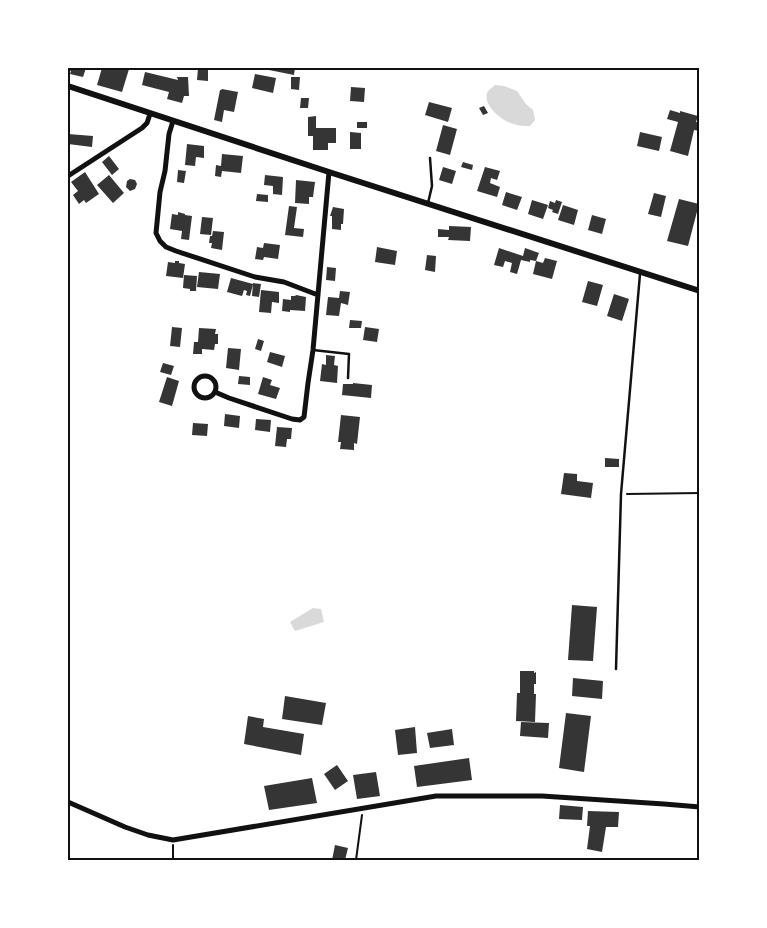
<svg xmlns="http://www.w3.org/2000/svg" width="767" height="928" font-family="'DM Sans',sans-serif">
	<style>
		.water { fill: #d9d9d9 }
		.building { fill: #353535 }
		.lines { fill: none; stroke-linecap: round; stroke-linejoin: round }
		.path { stroke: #111; stroke-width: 2 }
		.service { stroke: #111; stroke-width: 2.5 }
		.minor { stroke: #111; stroke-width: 5 }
		.tertiary { stroke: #111; stroke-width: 6 }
		.neatline { fill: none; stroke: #111; stroke-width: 2 }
	</style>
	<rect width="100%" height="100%" fill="#fff"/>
	<path class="water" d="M 495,85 L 504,86 L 517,91 L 526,104 L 533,110 L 535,120 L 530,126 C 524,126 519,126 514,124 C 503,122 483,106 487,93 C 488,90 492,88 495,85 Z
		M 313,608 L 321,609 L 324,622 L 295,631 L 290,622 Z"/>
	<path class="building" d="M 68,68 L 86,68 L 83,77 L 70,74 L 71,71 L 68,70 Z
		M 102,68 L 125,68 L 129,69 L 122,92 L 97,85 Z
		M 198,68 L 217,68 L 217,70 L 208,70 L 208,81 L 197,80 Z
		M 265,68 L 295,68 L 294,75 L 264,69 Z
		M 145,72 L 178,80 L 177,77 L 188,77 L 189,96 L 184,96 L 182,103 L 167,99 L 169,92 L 142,85 Z
		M 255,74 L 276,78 L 273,93 L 252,88 Z
		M 291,77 L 300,77 L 299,90 L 291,89 Z
		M 351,87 L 365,88 L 364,102 L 350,101 Z
		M 222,89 L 238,92 L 234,112 L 224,110 L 222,122 L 214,120 L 220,90 L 221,90 Z
		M 301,98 L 309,98 L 308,108 L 300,108 Z
		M 429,102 L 452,108 L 448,122 L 425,115 Z
		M 484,106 L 488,113 L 483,115 L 479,108 Z
		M 670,110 L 680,113 L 680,111 L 698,116 L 696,122 L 700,123 L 700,131 L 694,130 L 688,156 L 670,151 L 678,122 L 667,119 Z
		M 316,116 L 316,128 L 336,128 L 336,143 L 328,143 L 328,150 L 313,150 L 313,136 L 308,136 L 308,117 Z
		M 357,122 L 367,122 L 367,128 L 357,128 Z
		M 443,125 L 457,129 L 450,155 L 436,151 Z
		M 350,132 L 361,133 L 361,149 L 350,149 Z
		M 640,132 L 662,137 L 659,151 L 637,146 Z
		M 68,134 L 93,136 L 92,147 L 68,144 Z
		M 187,144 L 204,146 L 204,158 L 196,157 L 195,166 L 185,165 Z
		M 222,154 L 243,156 L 241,173 L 222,171 L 221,177 L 215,176 L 216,165 L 221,166 Z
		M 109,156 L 119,169 L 112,175 L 102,162 Z
		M 463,162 L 473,165 L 472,170 L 461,167 Z
		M 443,167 L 456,171 L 452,184 L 439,180 Z
		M 485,167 L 500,171 L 497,180 L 491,178 L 490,183 L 500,187 L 497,197 L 477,191 Z
		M 178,170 L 186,171 L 184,183 L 177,182 Z
		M 85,172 L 99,194 L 86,203 L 84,200 L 79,204 L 73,195 L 78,191 L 71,182 Z
		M 109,175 L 124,193 L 113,203 L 97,185 Z
		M 265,175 L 283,177 L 282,195 L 273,194 L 273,186 L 264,185 Z
		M 130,179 L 135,180 L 137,184 L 135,189 L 130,191 L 126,187 L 127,181 Z
		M 296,180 L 315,182 L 313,197 L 309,197 L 309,204 L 295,203 Z
		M 506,192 L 522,197 L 517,210 L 502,205 Z
		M 654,193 L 666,196 L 661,217 L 648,214 Z
		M 257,194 L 268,195 L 268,202 L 256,201 Z
		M 679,199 L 699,204 L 688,246 L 667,241 Z
		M 532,200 L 548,205 L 543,219 L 528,214 Z
		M 556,200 L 562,202 L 558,214 L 552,212 L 553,210 L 548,208 L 550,201 L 555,203 Z
		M 563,205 L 578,210 L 574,225 L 558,220 Z
		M 289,206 L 297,207 L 294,228 L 304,229 L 303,237 L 285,235 Z
		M 333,207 L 344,209 L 343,224 L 341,224 L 341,230 L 332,229 L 332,216 L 330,216 Z
		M 178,212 L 185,214 L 185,215 L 192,216 L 189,240 L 181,239 L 182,231 L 170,229 L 172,214 L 178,215 Z
		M 592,215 L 606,219 L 602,234 L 588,230 Z
		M 202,217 L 213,218 L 211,235 L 200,234 Z
		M 449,226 L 471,227 L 470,241 L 448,240 L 449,237 L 438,237 L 438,229 L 449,230 Z
		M 213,231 L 224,232 L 222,250 L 211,248 L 212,243 L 209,243 L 210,236 L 212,236 Z
		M 264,243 L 280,245 L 278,259 L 264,257 L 263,260 L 255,259 L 257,247 L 263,248 Z
		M 377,247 L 397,251 L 395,265 L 375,262 Z
		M 499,248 L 523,256 L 525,248 L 539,253 L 536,261 L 530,260 L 530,262 L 521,260 L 517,274 L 510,272 L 512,263 L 505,261 L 503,267 L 494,265 Z
		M 427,255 L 436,256 L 435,272 L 425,270 Z
		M 545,258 L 557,261 L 552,279 L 533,274 L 536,261 L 543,263 Z
		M 175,261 L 179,261 L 179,263 L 185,264 L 183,278 L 166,276 L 168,262 L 175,263 Z
		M 327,267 L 336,268 L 335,281 L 326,280 Z
		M 199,272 L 220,274 L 218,289 L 197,287 Z
		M 184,275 L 197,276 L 196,291 L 190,291 L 190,289 L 183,288 Z
		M 231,278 L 253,284 L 250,296 L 246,295 L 247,291 L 244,290 L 242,296 L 227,292 Z
		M 588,281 L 603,285 L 597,306 L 582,302 Z
		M 253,283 L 261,284 L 259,297 L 252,296 Z
		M 261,290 L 279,292 L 279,303 L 272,302 L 271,313 L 259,312 Z
		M 340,291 L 350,292 L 348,305 L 341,303 L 339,316 L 326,315 L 328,297 L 339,298 Z
		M 614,294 L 629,299 L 622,321 L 607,316 Z
		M 296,295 L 306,297 L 305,311 L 290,310 L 290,312 L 282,311 L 283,299 L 291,300 L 291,296 L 295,296 Z
		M 350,320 L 362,321 L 361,328 L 349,328 Z
		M 172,327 L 182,328 L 180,347 L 170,346 Z
		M 365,327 L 379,329 L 377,342 L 363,340 Z
		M 199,328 L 216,329 L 215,334 L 218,334 L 218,344 L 215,344 L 214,350 L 202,349 L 202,354 L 193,354 L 194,342 L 198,342 Z
		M 258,339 L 264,341 L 261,351 L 255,349 Z
		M 228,348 L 241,349 L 239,370 L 226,368 Z
		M 270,352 L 285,356 L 282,367 L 267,362 Z
		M 326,355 L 335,356 L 334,365 L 338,366 L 337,383 L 320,381 L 322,364 L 326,365 Z
		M 163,363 L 174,366 L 171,375 L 160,372 Z
		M 239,376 L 250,377 L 250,385 L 238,384 Z
		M 167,377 L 179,381 L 172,406 L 159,402 Z
		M 263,377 L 272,380 L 270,385 L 280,388 L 276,399 L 258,394 Z
		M 353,383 L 372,385 L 371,398 L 342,395 L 343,384 L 353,384 Z
		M 225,414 L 240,416 L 239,428 L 224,426 Z
		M 341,415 L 360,417 L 357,444 L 354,443 L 354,450 L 340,449 L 341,442 L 338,442 Z
		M 256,419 L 271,420 L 270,432 L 255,430 Z
		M 193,423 L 208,424 L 207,436 L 192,435 Z
		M 277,427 L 292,428 L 291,439 L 287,439 L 286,447 L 275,446 Z
		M 605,458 L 619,459 L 619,467 L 605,467 Z
		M 564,473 L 577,474 L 577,481 L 593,483 L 591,498 L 561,494 Z
		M 572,605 L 597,607 L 593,661 L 568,660 Z
		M 520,671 L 534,671 L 534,673 L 536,672 L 536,684 L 534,684 L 534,694 L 536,694 L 535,722 L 516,721 L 517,693 L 520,693 Z
		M 573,678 L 603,681 L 602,699 L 572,696 Z
		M 285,696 L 326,703 L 322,725 L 282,719 Z
		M 566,713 L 591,716 L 584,772 L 559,768 Z
		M 248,716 L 264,719 L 263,727 L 304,734 L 301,755 L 244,744 Z
		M 521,722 L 549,723 L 548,738 L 520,736 Z
		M 415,727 L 417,753 L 398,755 L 395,730 Z
		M 452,729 L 454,745 L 430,748 L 427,733 Z
		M 469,758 L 472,780 L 417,787 L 414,766 Z
		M 337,765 L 348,781 L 335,790 L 324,774 Z
		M 376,772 L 380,796 L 357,799 L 353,775 Z
		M 312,778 L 317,803 L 269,810 L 264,786 Z
		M 560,805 L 583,807 L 582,820 L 559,819 Z
		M 588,811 L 619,812 L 618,827 L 606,827 L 602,852 L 587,849 L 590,826 L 587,826 Z
		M 335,845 L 348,848 L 345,860 L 332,860 Z"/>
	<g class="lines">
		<path class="path" d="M 627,494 L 700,493
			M 173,845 L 173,860
			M 356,860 L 362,815"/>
		<path class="service" d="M 428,203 L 432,186 L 430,158
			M 313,350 L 349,354 L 348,378
			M 616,669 L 621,494 L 640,274"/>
		<path class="minor" d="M 173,121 L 169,134 L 165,171 L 160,192 L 156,233 L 160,241 L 166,247 L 176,251 L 255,277 L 284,282 L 318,295
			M 68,176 L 142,128 L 147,123 L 150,114
			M194 387a11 11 0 1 1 22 0a11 11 0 1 1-22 0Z
			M 215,392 L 229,398 L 292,419 L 300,420 L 304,417 L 308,383 L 313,350 L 329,172
			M 68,802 L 125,827 L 148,835 L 173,840 L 436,796 L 542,796 L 664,804 L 700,807"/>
		<path class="tertiary" d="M 68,86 L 329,172 L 700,291"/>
	</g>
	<rect width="767" height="928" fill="none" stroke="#ffffff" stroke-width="138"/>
	<rect x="69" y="69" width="629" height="790" class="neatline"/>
</svg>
